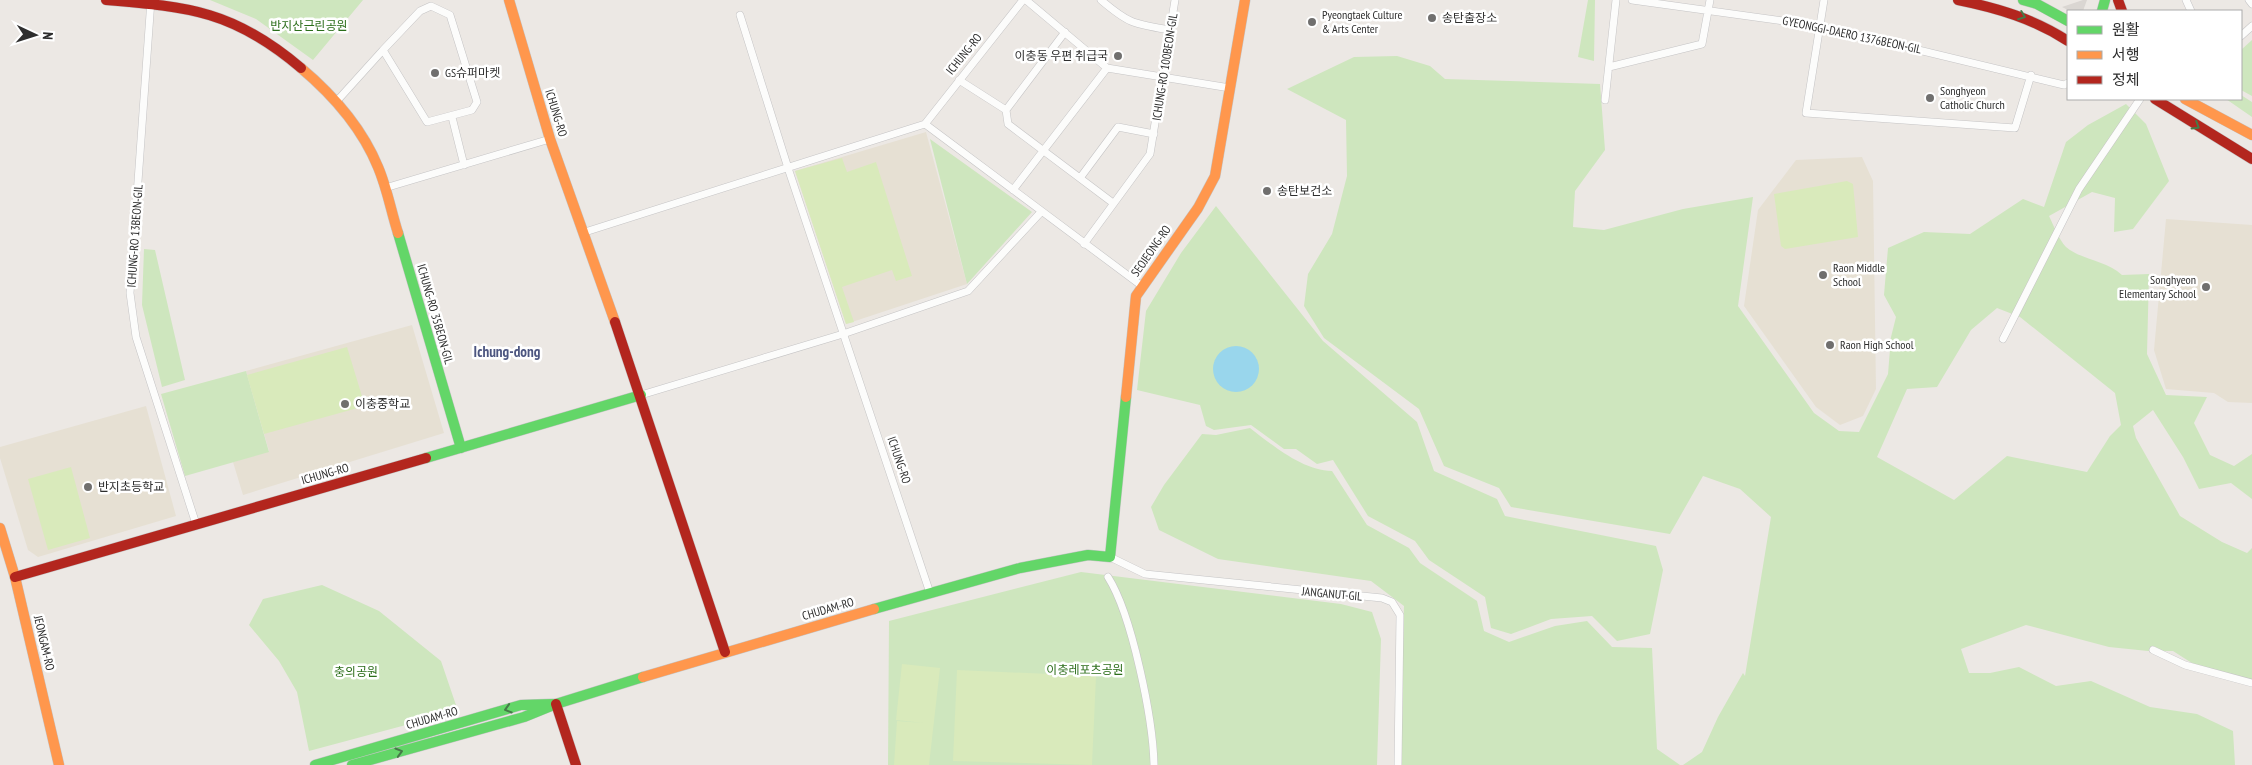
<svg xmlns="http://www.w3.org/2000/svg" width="2252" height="765" font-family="'PT Sans Narrow','Noto Sans KR',sans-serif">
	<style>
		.education { fill: #e6e0d3 }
		.green { fill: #cee6be; fill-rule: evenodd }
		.pitch { fill: #d9eabb }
		.plaza { fill: #dad6d2 }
		.water { fill: #99d6ec }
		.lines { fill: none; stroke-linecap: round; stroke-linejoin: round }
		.street-casing { stroke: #c5c4c5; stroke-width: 8 }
		.fast-casing { stroke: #c5c4c5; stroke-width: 11 }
		.slow-casing { stroke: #c5c4c5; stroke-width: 11 }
		.jam-casing { stroke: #c5c4c5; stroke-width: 11 }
		.street { stroke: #fcfcfb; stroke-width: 7 }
		.fast { stroke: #63d668; stroke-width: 10 }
		.slow { stroke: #ff974d; stroke-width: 10 }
		.jam { stroke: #b3261e; stroke-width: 10 }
		.oneway { stroke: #467a48 }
		.poi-dot { fill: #706f6e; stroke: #fff; stroke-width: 2 }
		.labels { text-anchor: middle; stroke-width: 5; stroke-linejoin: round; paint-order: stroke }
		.poi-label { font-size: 12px; fill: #2e2e2e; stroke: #fff; text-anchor: start }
		.park-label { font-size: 12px; fill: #2c6e1b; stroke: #fff }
		.street-label { font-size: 12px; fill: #2e2e2e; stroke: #fff }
		.quarter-label { font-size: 15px; font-weight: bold; fill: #4d5680; stroke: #fff }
	</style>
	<rect width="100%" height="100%" fill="#ece8e4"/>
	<path class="education" d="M 926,132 L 967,284 L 846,324 L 795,171 Z
		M 1862,157 L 1873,181 L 1876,389 L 1863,416 L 1840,425 L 1816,407 L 1744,306 L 1758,210 L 1796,160 Z
		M 2166,219 L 2252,225 L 2252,403 L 2228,402 L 2214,393 L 2166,389 L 2154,350 Z
		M 412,325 L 444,433 L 243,495 L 233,462 L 269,451 L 246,371 Z
		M 146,406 L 176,516 L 38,557 L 28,550 L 0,458 L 0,447 Z"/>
	<path class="green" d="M 210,0 L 363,0 L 313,60 L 256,19 Z
		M 1588,0 L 1595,0 L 1594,61 L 1578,57 Z
		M 2252,40 L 2252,96 L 2241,90 L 2241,50 Z
		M 1397,56 L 1430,66 L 1445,79 L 1600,84 L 1605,150 L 1575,191 L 1573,227 L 1604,230 L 1683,209 L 1753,197 L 1738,306 L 1814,413 L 1839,431 L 1859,432 L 1888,374 L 1891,337 L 1896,317 L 1884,295 L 1888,248 L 1924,232 L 1970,234 L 2023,199 L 2044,207 L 2066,142 L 2088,125 L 2126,104 L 2146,124 L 2169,181 L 2133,229 L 2114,232 L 2115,198 L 2092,192 L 2049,216 C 2053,224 2059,240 2066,247 C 2081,260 2106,260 2122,275 L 2149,274 L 2147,354 L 2166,395 L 2207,397 L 2194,423 L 2210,455 L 2234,466 L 2252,454 L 2252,499 L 2231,483 L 2199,489 L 2183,457 L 2153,410 L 2133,426 L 2136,438 L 2180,516 L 2222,542 L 2247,553 L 2252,548 L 2252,680 L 2195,665 L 2173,651 L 2148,651 L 2109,647 L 2026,625 L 1961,649 L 1969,673 L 1990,673 L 2019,667 L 2056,686 L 2091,681 L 2150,707 L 2197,714 L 2233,731 L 2235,765 L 1683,765 L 1702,752 L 1718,717 L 1743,673 L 1745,676 L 1771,517 L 1740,489 L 1703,476 L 1670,534 L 1511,507 L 1499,488 L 1444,466 L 1419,409 L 1324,338 L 1304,306 L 1308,274 L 1332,234 L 1347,176 L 1346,120 L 1287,89 L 1354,57 ZM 1997,308 L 2020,317 L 2115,393 L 2121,425 L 2110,436 L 2087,472 L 2007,456 L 1954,500 L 1877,457 L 1907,389 L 1937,387 L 1971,330 Z
		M 2241,95 L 2252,102 L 2252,117 L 2226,99 L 2241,99 Z
		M 930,139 L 1032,212 L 967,284 Z
		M 1216,206 L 1323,341 L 1417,422 L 1434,471 L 1497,499 L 1505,516 L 1656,546 L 1663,570 L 1650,634 L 1617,641 L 1592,616 L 1551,619 L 1511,634 L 1491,628 L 1485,597 L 1429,560 L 1415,541 L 1368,516 L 1333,460 L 1317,464 L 1296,449 L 1284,449 L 1251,425 L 1214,430 L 1206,426 L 1200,405 L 1137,390 L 1146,311 L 1181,253 Z
		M 144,249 L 155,250 L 185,380 L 162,387 L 142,305 Z
		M 246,371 L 269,452 L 185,476 L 161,394 Z
		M 1250,428 C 1272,445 1303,471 1332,471 L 1367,525 L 1409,548 L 1420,563 L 1477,601 L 1484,631 L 1509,642 L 1555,626 L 1587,621 L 1612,647 L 1652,648 L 1657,749 L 1680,765 L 1399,765 L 1404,606 L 1371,581 L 1218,559 L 1159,530 L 1151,507 L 1164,485 L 1202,434 L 1216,435 Z
		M 1081,572 L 1341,604 L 1372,612 L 1381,639 L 1377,765 L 888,765 L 889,621 Z
		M 322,585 L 379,611 L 441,661 L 458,711 L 309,751 L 297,692 L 279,661 L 249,625 L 263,599 Z"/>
	<path class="pitch" d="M 842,158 L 847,172 L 876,162 L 912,276 L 896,281 L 892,270 L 842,287 L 854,322 L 846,324 L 795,171 Z
		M 1847,181 L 1853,184 L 1858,237 L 1785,249 L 1781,246 L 1774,194 Z
		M 347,347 L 365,406 L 264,434 L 247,375 Z
		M 71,467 L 90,538 L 48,550 L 28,479 Z
		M 902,664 L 940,668 L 929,765 L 894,765 L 897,721 L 924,723 L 896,720 Z
		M 957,670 L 1096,676 L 1092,765 L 953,761 Z"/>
	<path class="plaza" d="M 2083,0 L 2087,0 L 2083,11 L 2070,11 L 2062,7 Z"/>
	<path class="water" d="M1213 369a23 23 0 1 1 46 0a23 23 0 1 1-46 0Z"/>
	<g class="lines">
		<g class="street-casing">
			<path id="street" d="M 151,0 L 130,293 L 136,337 L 196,524
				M 1026,0 L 1107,68 L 1230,88
				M 1101,0 C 1129,24 1134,24 1170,30
				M 1632,0 L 1819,26 L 2064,85 L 2068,83
				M 1824,0 L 1806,113 L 2015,128 L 2031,75
				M 2186,0 L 2191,11
				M 2249,0 L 2252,4
				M 431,6 L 450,15 L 477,102 L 472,110 L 427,122 L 383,50 L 420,11 Z
				M 740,15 L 788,168 L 930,593
				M 2241,36 L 2252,26
				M 1609,67 L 1702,44 L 1710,0
				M 959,80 L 1006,110 L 1008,124 L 1113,203
				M 1605,100 L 1616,0
				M 336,102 L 383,50
				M 1006,110 L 1065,32
				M 452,117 L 464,165
				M 925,124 L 1142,286
				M 1080,178 L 1118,127 L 1154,134
				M 385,188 L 550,139
				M 1013,190 L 1107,68
				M 585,232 L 925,124 L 1023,0
				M 1084,244 L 1150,154 L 1175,0
				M 2003,339 L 2079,189 L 2140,99
				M 641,395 L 843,334 L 968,291 L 1041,212
				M 1110,557 L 1145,574 L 1382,598 L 1392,602 L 1400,615 L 1398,765
				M 1108,577 C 1132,615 1153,719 1154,765
				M 2153,650 L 2185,665 L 2252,683"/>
		</g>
		<g class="fast-casing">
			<path id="fast" d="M 2023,0 L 2037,4 L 2068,21
				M 2102,11 L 2105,0
				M 398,233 L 461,448
				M 426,458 L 641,395
				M 874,609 L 1020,568 L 1088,555 L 1110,557 L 1126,397
				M 315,765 L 521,705 L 553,704
				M 352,765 L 524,717 L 556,704 L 643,677"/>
		</g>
		<g class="slow-casing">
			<path id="slow" d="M 509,0 L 550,139 L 615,322
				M 301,68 C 333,95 362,128 378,167 C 387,188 391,211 398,233
				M 2185,99 L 2252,135
				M 1126,397 L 1136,296 L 1198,208 L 1215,176 L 1245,0
				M 0,528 L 15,577 L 59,765
				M 643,677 L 874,609"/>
		</g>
		<g class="jam-casing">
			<path id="jam" d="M 106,0 C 190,7 234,11 301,68
				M 1958,0 C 1998,8 2034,19 2068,41
				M 2118,0 L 2122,11
				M 2155,99 L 2252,159
				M 615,322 L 725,652
				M 15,577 L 426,458
				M 556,704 L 576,765"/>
		</g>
		<use href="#street" class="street"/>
		<use href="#fast" class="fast"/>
		<use href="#slow" class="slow"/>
		<use href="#jam" class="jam"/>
	</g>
	<defs><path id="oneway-chevron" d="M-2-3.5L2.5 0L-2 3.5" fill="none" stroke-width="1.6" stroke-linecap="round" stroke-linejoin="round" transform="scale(1.25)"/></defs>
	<g class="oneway">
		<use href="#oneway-chevron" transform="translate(2022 16) rotate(21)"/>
		<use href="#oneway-chevron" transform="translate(2196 126) rotate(32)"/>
		<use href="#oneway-chevron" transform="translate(508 709) rotate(163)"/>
		<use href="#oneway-chevron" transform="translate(399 752) rotate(-16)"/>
	</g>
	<g class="poi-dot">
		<circle cx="1432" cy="18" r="5"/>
		<circle cx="1312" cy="22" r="5"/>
		<circle cx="1118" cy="56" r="5"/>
		<circle cx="435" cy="73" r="5"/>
		<circle cx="1930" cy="98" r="5"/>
		<circle cx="1267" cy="191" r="5"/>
		<circle cx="1823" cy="275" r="5"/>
		<circle cx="2206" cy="287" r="5"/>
		<circle cx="1830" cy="345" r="5"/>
		<circle cx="345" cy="404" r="5"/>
		<circle cx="88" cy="487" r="5"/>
	</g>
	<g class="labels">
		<g class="poi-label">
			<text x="1322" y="19">Pyeongtaek Culture<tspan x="1322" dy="14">&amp; Arts Center</tspan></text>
			<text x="1442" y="22">송탄출장소</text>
			<text x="1108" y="60" text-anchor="end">이충동 우편 취급국</text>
			<text x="445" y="77">GS슈퍼마켓</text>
			<text x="1940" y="95">Songhyeon<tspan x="1940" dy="14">Catholic Church</tspan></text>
			<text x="1277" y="195">송탄보건소</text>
			<text x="1833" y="272">Raon Middle<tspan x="1833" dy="14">School</tspan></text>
			<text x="2196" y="284" text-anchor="end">Songhyeon<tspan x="2196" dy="14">Elementary School</tspan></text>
			<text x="1840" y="349">Raon High School</text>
			<text x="355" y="408">이충중학교</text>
			<text x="98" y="491">반지초등학교</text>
		</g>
		<g class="park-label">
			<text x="309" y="30">반지산근린공원</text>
			<text x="1085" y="674">이충레포츠공원</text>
			<text x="356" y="676">충의공원</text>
		</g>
		<g class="street-label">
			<text transform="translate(1852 35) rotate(12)" y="4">GYEONGGI-DAERO 1376BEON-GIL</text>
			<text transform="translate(964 54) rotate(-51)" y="4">ICHUNG-RO</text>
			<text transform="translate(1165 67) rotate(-81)" y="4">ICHUNG-RO 100BEON-GIL</text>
			<text transform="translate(556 113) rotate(73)" y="4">ICHUNG-RO</text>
			<text transform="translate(135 236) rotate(-86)" y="4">ICHUNG-RO 13BEON-GIL</text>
			<text transform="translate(1151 251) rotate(-55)" y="4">SEOJEONG-RO</text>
			<text transform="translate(435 314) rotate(74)" y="4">ICHUNG-RO 35BEON-GIL</text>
			<text transform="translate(899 460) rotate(71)" y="4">ICHUNG-RO</text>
			<text transform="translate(325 474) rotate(-16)" y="4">ICHUNG-RO</text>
			<text transform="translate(1332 594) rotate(5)" y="4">JANGANUT-GIL</text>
			<text transform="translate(828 609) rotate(-16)" y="4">CHUDAM-RO</text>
			<text transform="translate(44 643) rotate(77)" y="4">JEONGAM-RO</text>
			<text transform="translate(432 718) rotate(-16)" y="4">CHUDAM-RO</text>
		</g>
		<g class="quarter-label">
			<text x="507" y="357">Ichung-dong</text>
		</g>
	</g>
	<rect x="2067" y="10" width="175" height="90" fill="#ffffff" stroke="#ababab"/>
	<rect x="2077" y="26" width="25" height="8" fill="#63d668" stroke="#ababab"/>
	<text x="2112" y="35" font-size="15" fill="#2e2e2e">원활</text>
	<rect x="2077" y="51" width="25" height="8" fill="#ff974d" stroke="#ababab"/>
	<text x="2112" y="60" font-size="15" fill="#2e2e2e">서행</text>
	<rect x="2077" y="76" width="25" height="8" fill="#b3261e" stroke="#ababab"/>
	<text x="2112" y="85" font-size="15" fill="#2e2e2e">정체</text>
	<g transform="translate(35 35) rotate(94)" stroke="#ffffff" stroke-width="4" paint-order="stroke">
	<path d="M0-4L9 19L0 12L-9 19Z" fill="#2e2e2e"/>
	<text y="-8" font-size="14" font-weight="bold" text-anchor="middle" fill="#2e2e2e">N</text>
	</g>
</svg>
